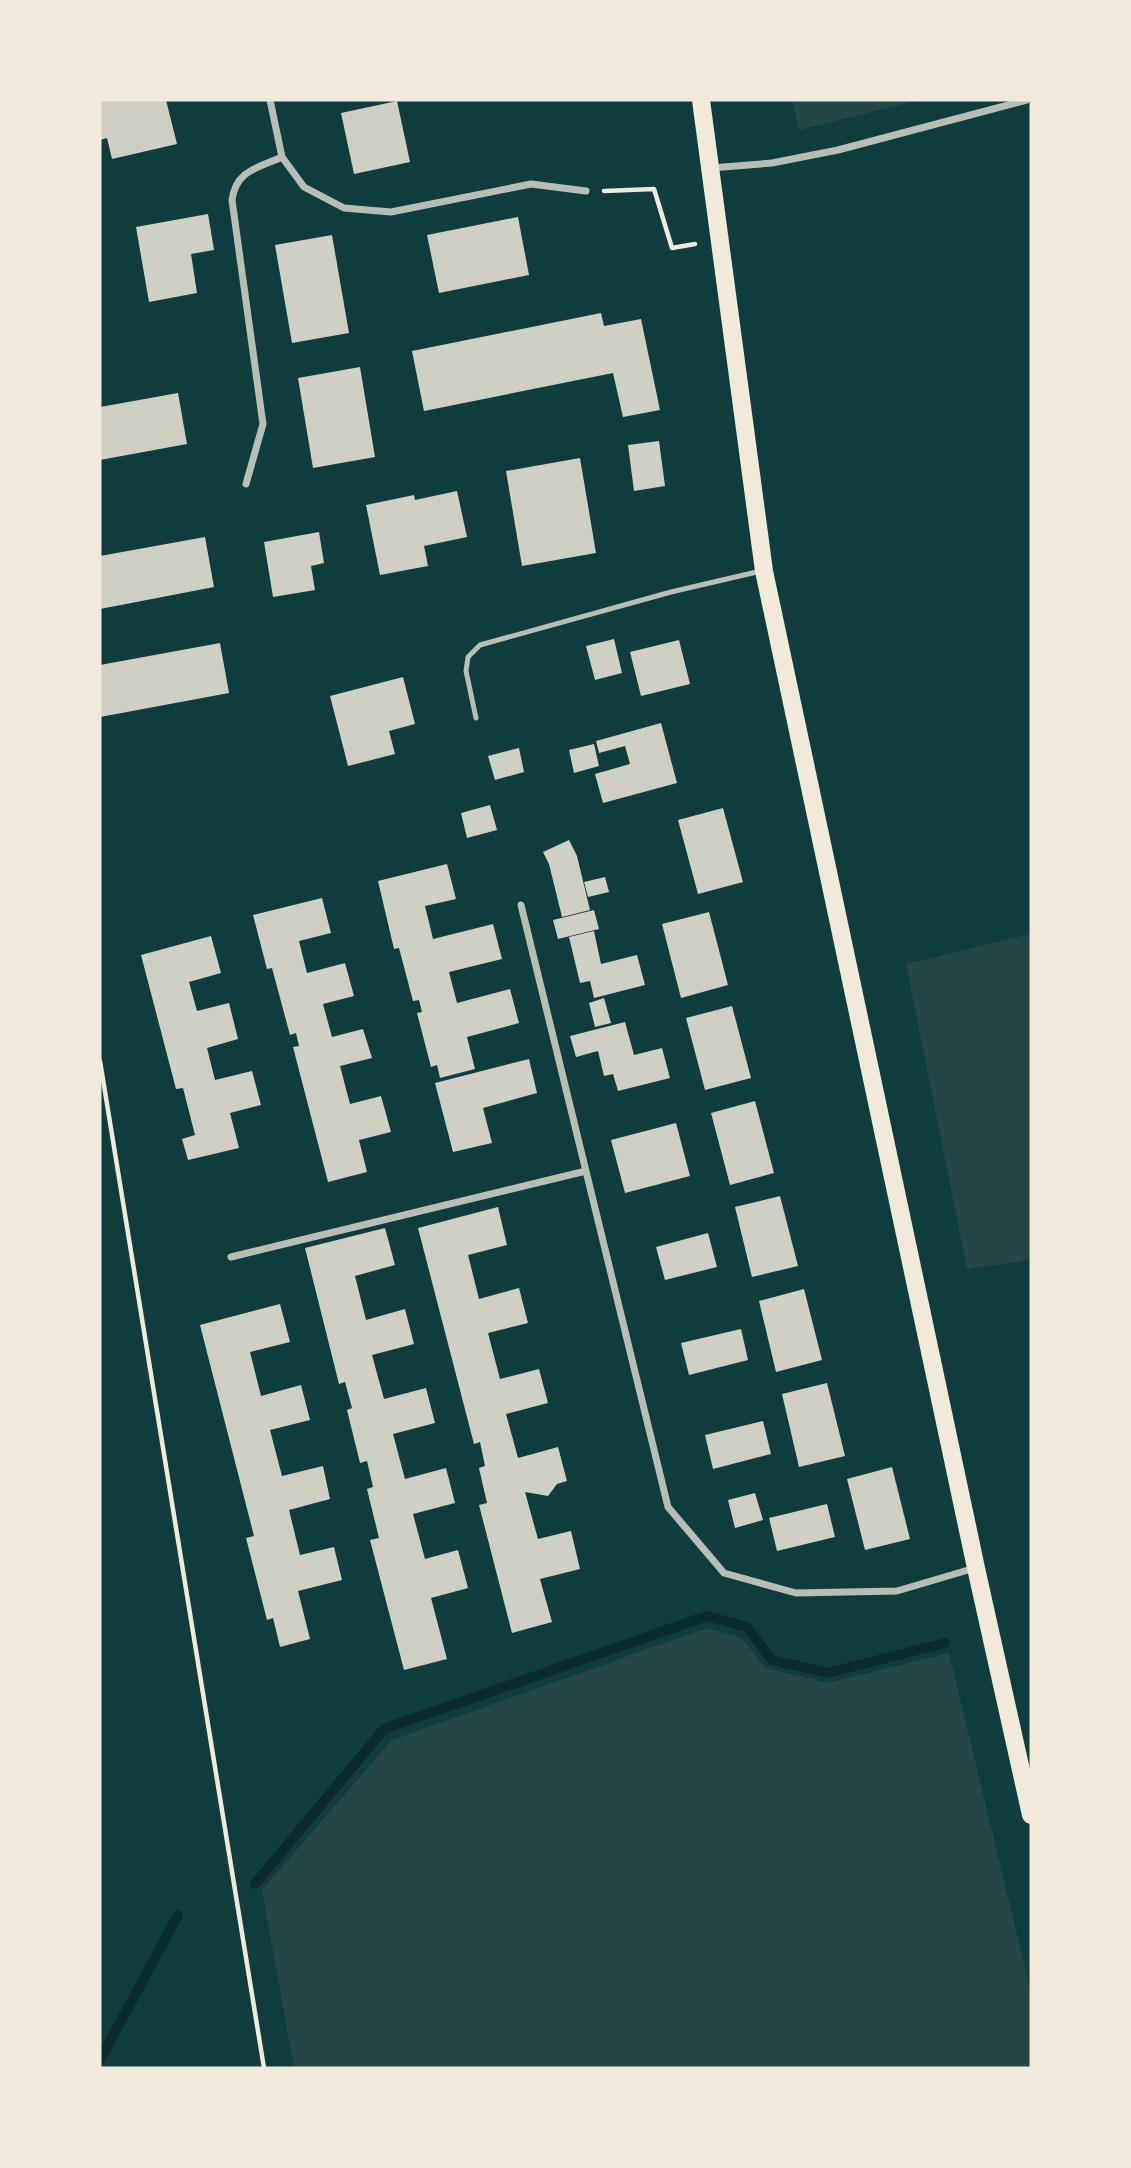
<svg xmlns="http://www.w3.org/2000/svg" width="1131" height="2168" font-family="Manrope,sans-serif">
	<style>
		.green { fill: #244646 }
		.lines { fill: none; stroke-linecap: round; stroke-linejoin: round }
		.stream { stroke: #0a2a2b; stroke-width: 10 }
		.building { fill: #cfcfc3 }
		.path { stroke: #f1e9da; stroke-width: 4.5 }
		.service { stroke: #b8beb3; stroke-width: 5 }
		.minor { stroke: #b8beb3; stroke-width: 7 }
		.primary { stroke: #f1e9da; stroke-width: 18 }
	</style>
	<rect width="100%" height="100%" fill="#0f3d3e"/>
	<path class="green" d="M 792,100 L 919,100 L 799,130 Z
		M 1031,934 L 1031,1260 L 967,1269 L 906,964 Z
		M 707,1628 L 742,1638 L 765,1668 L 828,1683 L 949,1653 L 1031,1992 L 1031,2068 L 294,2068 L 262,1890 L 392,1740 Z"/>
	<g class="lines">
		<path class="stream" d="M 255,1884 L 384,1729 L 707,1616 L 747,1627 L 772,1660 L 828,1673 L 945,1643
			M 100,2060 L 178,1915"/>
	</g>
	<path class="building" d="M 100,100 L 166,100 L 177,144 L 112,159 L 107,138 L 100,140 Z
		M 397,101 L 410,162 L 354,174 L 341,113 Z
		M 208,214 L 214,250 L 191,254 L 197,293 L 149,302 L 136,227 Z
		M 518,217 L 529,275 L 439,293 L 427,235 Z
		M 332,235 L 349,333 L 292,343 L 275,245 Z
		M 601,313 L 604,326 L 641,319 L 660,410 L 623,417 L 613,373 L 424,411 L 412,351 Z
		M 360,367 L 375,457 L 313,468 L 298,378 Z
		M 178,393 L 187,444 L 100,460 L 100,407 Z
		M 659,441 L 665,486 L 634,491 L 628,445 Z
		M 580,458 L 596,553 L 522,566 L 506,471 Z
		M 457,491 L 467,537 L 424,546 L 428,566 L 380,575 L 366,505 L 414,495 L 415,500 Z
		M 319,532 L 324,563 L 311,566 L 315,590 L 273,597 L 264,542 Z
		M 205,537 L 214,587 L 100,609 L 100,556 Z
		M 614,639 L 622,673 L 595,680 L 586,646 Z
		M 679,640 L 690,684 L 641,696 L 630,652 Z
		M 220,643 L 229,693 L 100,717 L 100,665 Z
		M 403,677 L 415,724 L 389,731 L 395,754 L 348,766 L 330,696 Z
		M 661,723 L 677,783 L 603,803 L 595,774 L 630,764 L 625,746 L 599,753 L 596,741 Z
		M 594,744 L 599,766 L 574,773 L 569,750 Z
		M 519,748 L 524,772 L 495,780 L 488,756 Z
		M 490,805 L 497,830 L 467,838 L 461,813 Z
		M 723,808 L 743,882 L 698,894 L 678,820 Z
		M 569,840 L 577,856 L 590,910 L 562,917 L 549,864 L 543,852 Z
		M 447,864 L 456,899 L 425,906 L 433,939 L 493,924 L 502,959 L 449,972 L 457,1003 L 510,989 L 519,1023 L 467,1037 L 475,1069 L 440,1078 L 437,1065 L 431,1067 L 417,1013 L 422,1012 L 419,1000 L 413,1001 L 399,948 L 394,949 L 378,881 Z
		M 605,877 L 609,892 L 588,897 L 584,882 Z
		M 322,898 L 331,933 L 299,941 L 307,973 L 345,963 L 354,996 L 323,1004 L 332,1037 L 363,1029 L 372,1058 L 340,1066 L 350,1104 L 381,1096 L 391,1132 L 359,1140 L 367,1172 L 328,1182 L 293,1047 L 299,1046 L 296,1033 L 290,1035 L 272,968 L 267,969 L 253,915 Z
		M 594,910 L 599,929 L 558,939 L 553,920 Z
		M 709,912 L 728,985 L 681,998 L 662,924 Z
		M 594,931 L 601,964 L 637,955 L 645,985 L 594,998 L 590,981 L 580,983 L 569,937 Z
		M 211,936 L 221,973 L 189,982 L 197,1011 L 229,1003 L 238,1039 L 207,1048 L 215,1080 L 252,1071 L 261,1105 L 230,1113 L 239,1148 L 188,1160 L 182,1139 L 195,1135 L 183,1088 L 176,1089 L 141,955 Z
		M 604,998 L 611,1023 L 595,1027 L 589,1003 Z
		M 732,1006 L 751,1078 L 705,1090 L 686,1018 Z
		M 625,1022 L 634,1055 L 662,1048 L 670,1078 L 618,1091 L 613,1074 L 604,1076 L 598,1051 L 576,1057 L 570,1036 Z
		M 529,1059 L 537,1093 L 483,1108 L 492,1143 L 453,1152 L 435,1083 Z
		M 755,1101 L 774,1173 L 730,1185 L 711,1113 Z
		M 676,1123 L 690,1176 L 625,1193 L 611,1140 Z
		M 780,1196 L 798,1266 L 752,1277 L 735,1207 Z
		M 498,1207 L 507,1245 L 468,1255 L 479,1299 L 519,1288 L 528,1323 L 488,1333 L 500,1379 L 539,1369 L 548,1403 L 506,1414 L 518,1458 L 558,1447 L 567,1481 L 557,1484 L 548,1496 L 525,1492 L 538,1539 L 517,1544 L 571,1531 L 580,1569 L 540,1579 L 552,1622 L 512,1633 L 479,1505 L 487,1503 L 479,1468 L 485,1466 L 480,1442 L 474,1444 L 418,1228 Z
		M 385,1228 L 395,1265 L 355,1276 L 366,1320 L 405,1309 L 414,1344 L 372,1355 L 384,1399 L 426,1388 L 435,1423 L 393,1434 L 405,1479 L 446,1468 L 455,1503 L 413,1514 L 425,1559 L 458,1550 L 468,1588 L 431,1598 L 447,1659 L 404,1670 L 370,1540 L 379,1538 L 367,1489 L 373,1487 L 367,1461 L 360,1463 L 347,1410 L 352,1408 L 345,1382 L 339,1384 L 305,1248 Z
		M 708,1233 L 717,1267 L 665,1280 L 656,1247 Z
		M 804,1289 L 822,1360 L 776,1372 L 759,1301 Z
		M 280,1304 L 290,1342 L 250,1352 L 261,1396 L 301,1385 L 310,1420 L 270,1430 L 282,1476 L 323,1466 L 330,1499 L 289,1510 L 300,1555 L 334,1547 L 342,1580 L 298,1591 L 310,1639 L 280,1647 L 273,1618 L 267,1620 L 246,1538 L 254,1536 L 200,1325 Z
		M 741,1329 L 748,1360 L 689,1375 L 681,1343 Z
		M 827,1383 L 845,1456 L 799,1467 L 782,1394 Z
		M 763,1421 L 771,1454 L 713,1469 L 705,1435 Z
		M 892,1467 L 910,1539 L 865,1550 L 847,1479 Z
		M 755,1493 L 763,1520 L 735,1528 L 728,1500 Z
		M 827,1504 L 835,1537 L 777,1551 L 769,1518 Z"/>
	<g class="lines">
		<path class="path" d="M 604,191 L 654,189 L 672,248 L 695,244
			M 100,1061 L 264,2068"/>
		<path class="service" d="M 476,718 L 466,671 L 468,657 L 480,645 L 671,592 L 761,571"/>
		<path class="minor" d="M 270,100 L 282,157 L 304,187 L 344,208 L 391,212 L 531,184 L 586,191
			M 711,168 L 772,163 L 838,150 L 1027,100
			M 246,484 L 263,424 L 232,200 C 236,170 258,168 282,157
			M 521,905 L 668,1507 L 724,1573 L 796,1593 L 897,1591 L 975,1568
			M 231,1257 L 586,1171"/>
		<path class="primary" d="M 701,100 L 764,571 L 976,1568 L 1031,1815"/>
	</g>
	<rect width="1131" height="2168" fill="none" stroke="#f1e9da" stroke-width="203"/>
</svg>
